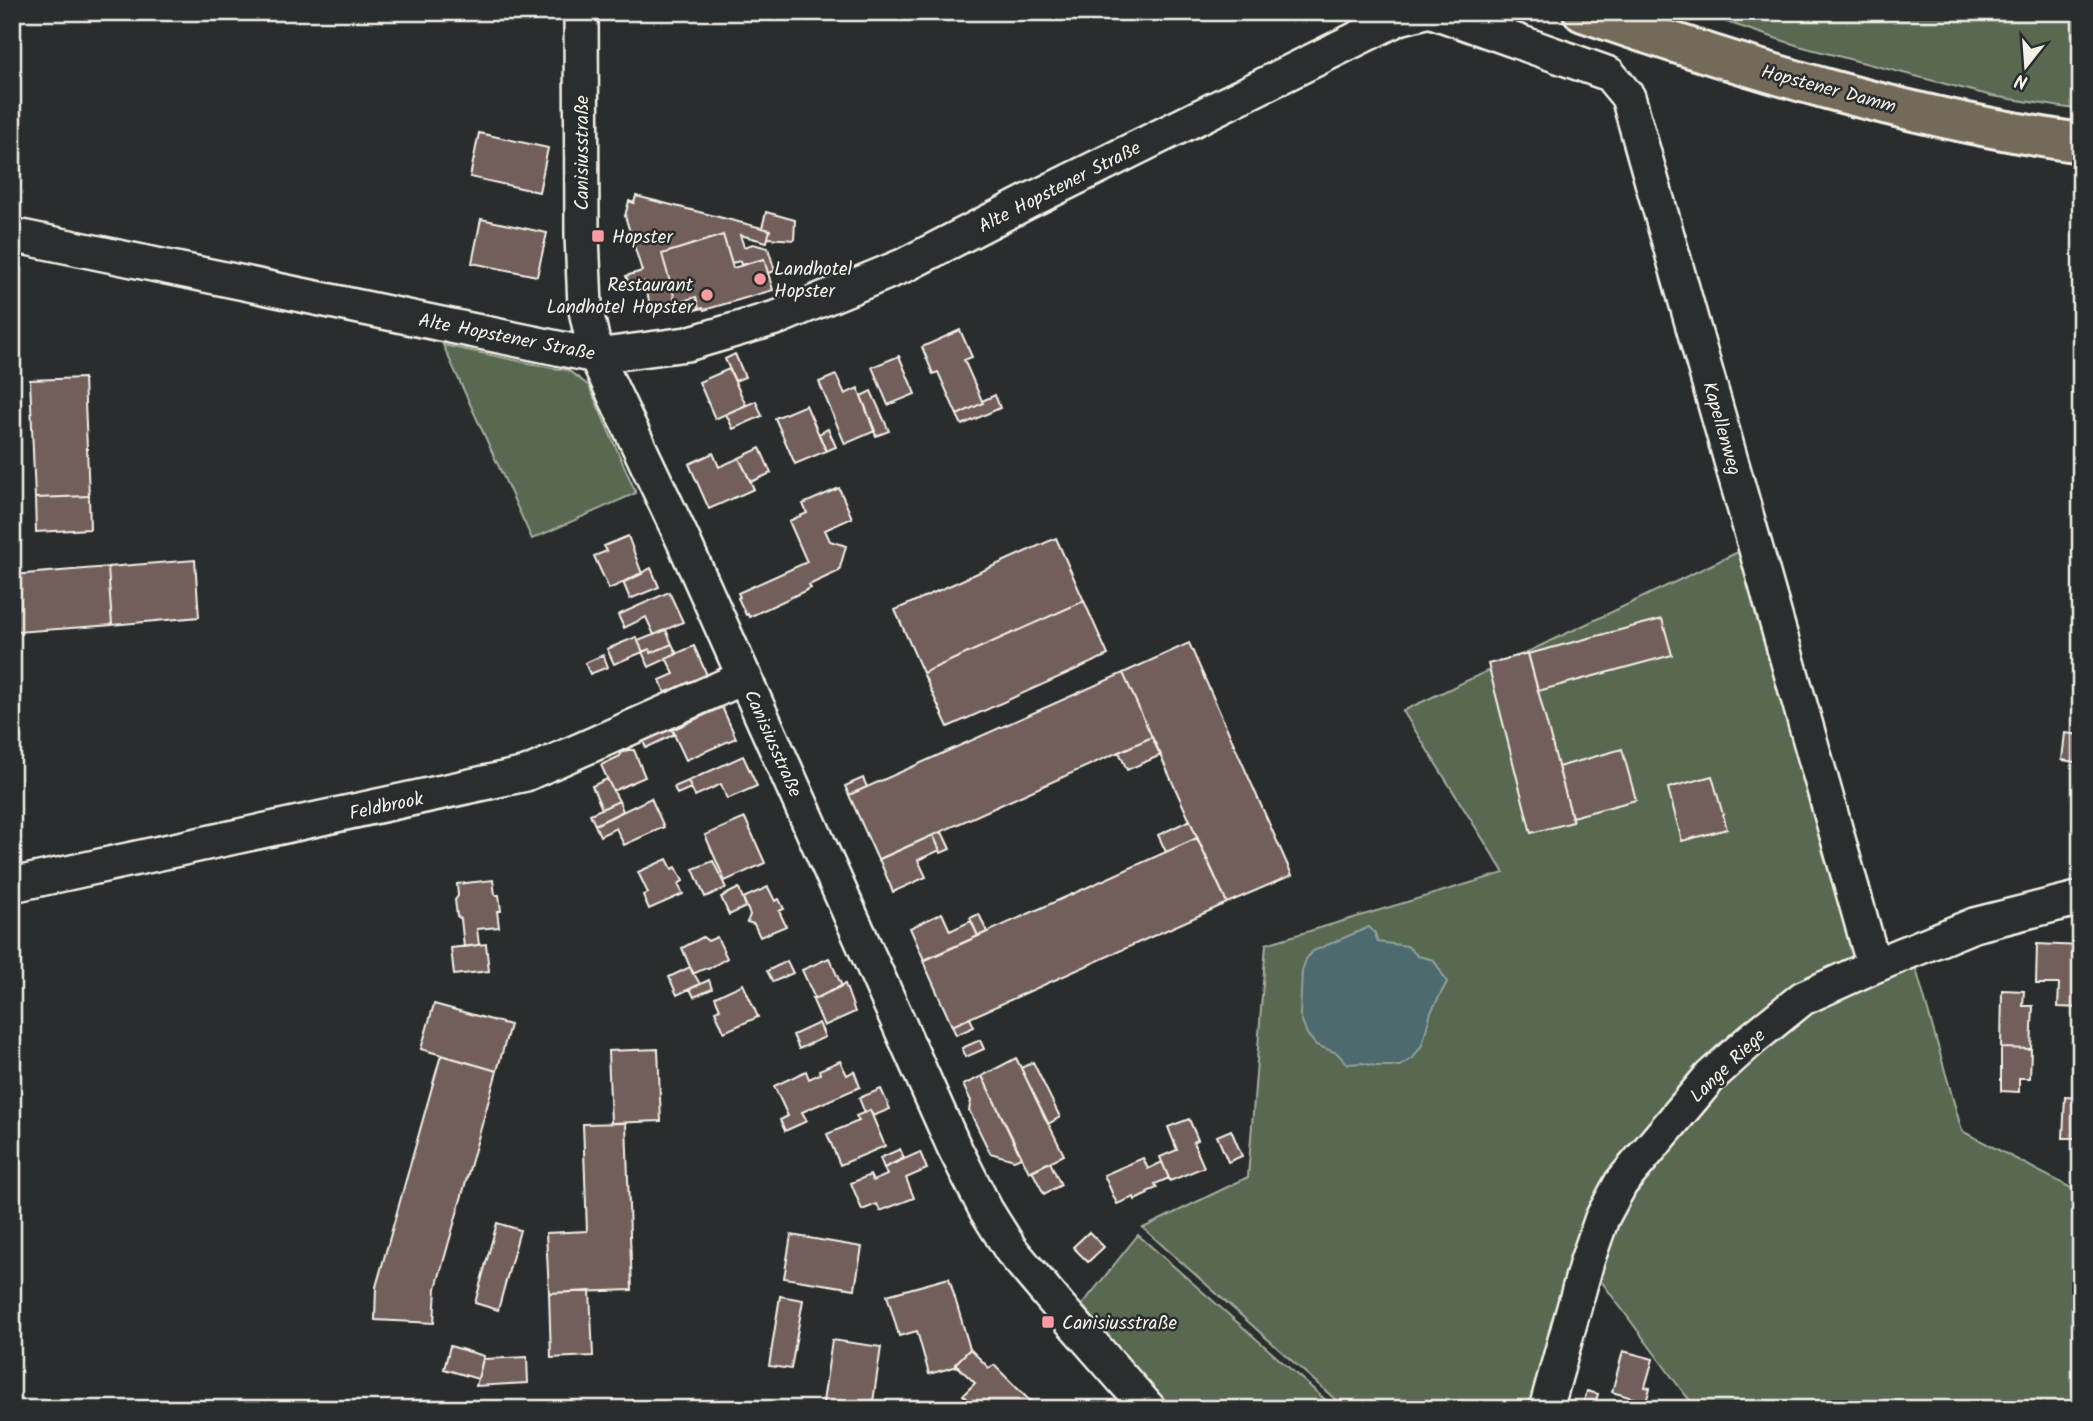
<svg xmlns="http://www.w3.org/2000/svg" width="2093" height="1421" font-family="Kalam,sans-serif">
	<style>
		.green { fill: #586851; stroke: #a6ac9c; stroke-width: 2 }
		.water { fill: #4d6b6e; stroke: #90a19f; stroke-width: 2 }
		.building { fill: #725f5c; stroke: #f4f1e8; stroke-width: 2 }
		.lines { fill: none; stroke-linecap: round; stroke-linejoin: round }
		.minor-casing { stroke: #f4f1e8; stroke-width: 38 }
		.major-casing { stroke: #f4f1e8; stroke-width: 44 }
		.minor { stroke: #2a2d2e; stroke-width: 33 }
		.major { stroke: #736b5a; stroke-width: 38 }
		.poi-dot { fill: #ff9aa2; stroke: #2a2d2e; stroke-width: 2.5 }
		.labels { text-anchor: middle; stroke-width: 5; stroke-linejoin: round; paint-order: stroke }
		.street-label { font-size: 19px; fill: #f4f1e8; stroke: #2a2d2e }
		.poi-label { font-size: 19px; fill: #f4f1e8; stroke: #2a2d2e; text-anchor: start }
	</style>
	<rect width="100%" height="100%" fill="#2a2d2e"/>
	<filter id="ink" filterUnits="userSpaceOnUse"><feTurbulence type="fractalNoise" baseFrequency=".0143" numOctaves="2"/><feDisplacementMap in="SourceGraphic" scale="14" xChannelSelector="R" yChannelSelector="G"/><feConvolveMatrix kernelMatrix="1 2 1 2 8 2 1 2 1" color-interpolation-filters="sRGB"/></filter>
	<g filter="url(#ink)">
		<path class="green" d="M 1697,12 L 2081,12 L 2081,110 L 1992,96 L 1799,46 Z
			M 443,345 L 552,368 L 568,370 L 589,386 L 636,493 L 532,539 Z
			M 1755,544 L 1874,965 L 1911,951 L 1962,1131 L 2081,1193 L 2081,1409 L 1697,1409 L 1683,1392 L 1587,1262 L 1546,1409 L 1346,1409 L 1143,1228 L 1248,1177 L 1266,944 L 1504,873 L 1403,711 Z
			M 1138,1235 L 1336,1409 L 1174,1409 L 1145,1381 L 1082,1305 Z"/>
		<path class="water" d="M 1369,927 L 1375,933 L 1378,942 L 1407,946 L 1418,956 L 1434,960 L 1447,982 L 1431,1012 L 1422,1045 L 1413,1058 L 1400,1066 L 1375,1066 L 1363,1063 L 1347,1064 L 1337,1053 L 1316,1045 L 1307,1034 L 1300,1015 L 1302,971 L 1306,959 L 1313,951 Z"/>
		<path class="building" d="M 479,133 L 548,148 L 539,192 L 470,177 Z
			M 636,196 L 770,230 L 767,242 L 740,235 L 744,247 L 753,244 L 768,248 L 775,271 L 768,273 L 764,259 L 741,265 L 740,261 L 732,263 L 723,235 L 662,254 L 676,303 L 652,311 L 644,282 L 630,286 L 626,276 L 642,271 L 625,216 L 629,201 L 634,203 Z
			M 766,212 L 795,220 L 794,240 L 768,238 L 770,230 L 762,228 Z
			M 481,219 L 547,233 L 537,276 L 472,263 Z
			M 723,235 L 733,268 L 764,259 L 773,290 L 704,310 L 703,308 L 695,310 L 699,308 L 696,297 L 676,303 L 662,254 Z
			M 960,330 L 972,357 L 964,360 L 983,403 L 957,415 L 938,372 L 933,374 L 922,347 Z
			M 735,354 L 745,377 L 735,381 L 725,359 Z
			M 899,356 L 915,394 L 888,405 L 872,367 Z
			M 729,369 L 746,405 L 715,419 L 699,382 Z
			M 836,375 L 845,394 L 858,388 L 875,431 L 845,444 L 819,382 Z
			M 84,378 L 89,496 L 35,498 L 30,380 Z
			M 871,391 L 889,431 L 876,436 L 861,396 Z
			M 995,395 L 1000,408 L 962,425 L 957,415 L 983,403 L 982,401 Z
			M 756,401 L 762,416 L 733,429 L 726,414 Z
			M 806,405 L 826,451 L 795,464 L 775,418 Z
			M 828,429 L 836,447 L 826,451 L 819,434 Z
			M 760,448 L 771,473 L 751,482 L 739,458 Z
			M 713,453 L 719,467 L 739,458 L 754,489 L 709,509 L 689,464 Z
			M 839,488 L 852,518 L 825,530 L 830,541 L 846,546 L 839,571 L 809,585 L 811,588 L 749,617 L 748,614 L 746,615 L 738,598 L 740,597 L 738,593 L 807,562 L 789,521 L 807,513 L 803,504 Z
			M 89,496 L 90,529 L 36,532 L 35,498 Z
			M 628,536 L 642,574 L 609,589 L 594,556 L 607,551 L 604,546 Z
			M 1056,538 L 1084,601 L 923,673 L 895,610 Z
			M 195,560 L 199,617 L 112,625 L 108,567 Z
			M 108,567 L 112,625 L 17,632 L 13,575 Z
			M 651,568 L 659,587 L 630,599 L 623,582 Z
			M 669,592 L 683,622 L 654,635 L 646,617 L 624,628 L 618,615 Z
			M 1084,601 L 1108,655 L 948,727 L 923,673 Z
			M 1662,619 L 1672,655 L 1538,691 L 1528,654 Z
			M 666,630 L 672,644 L 651,653 L 649,649 L 643,652 L 638,641 Z
			M 636,637 L 643,652 L 614,664 L 607,649 Z
			M 1189,643 L 1292,875 L 1227,903 L 1123,673 Z
			M 672,644 L 677,654 L 649,667 L 642,652 L 649,649 L 651,653 Z
			M 694,646 L 707,675 L 665,693 L 660,680 L 674,674 L 666,658 Z
			M 1528,653 L 1573,822 L 1531,833 L 1488,664 Z
			M 603,655 L 608,667 L 590,674 L 585,663 Z
			M 1123,673 L 1152,737 L 878,860 L 849,795 Z
			M 722,707 L 736,738 L 686,760 L 672,730 Z
			M 668,721 L 675,734 L 646,748 L 640,735 Z
			M 2065,733 L 2081,735 L 2081,763 L 2062,760 Z
			M 1152,737 L 1161,755 L 1127,770 L 1119,752 Z
			M 1622,749 L 1636,800 L 1572,817 L 1558,767 Z
			M 628,750 L 634,750 L 645,777 L 613,791 L 601,765 L 620,756 L 621,753 Z
			M 743,756 L 757,786 L 727,799 L 721,784 L 695,796 L 688,781 Z
			M 1712,776 L 1727,829 L 1682,841 L 1668,788 Z
			M 863,778 L 867,787 L 849,795 L 845,786 Z
			M 607,779 L 619,801 L 602,809 L 592,786 Z
			M 688,781 L 691,788 L 677,794 L 674,787 Z
			M 651,798 L 664,827 L 624,845 L 616,828 L 600,836 L 595,825 Z
			M 619,801 L 623,811 L 595,825 L 590,814 Z
			M 745,818 L 765,863 L 725,881 L 705,835 Z
			M 1190,820 L 1197,838 L 1166,852 L 1158,835 Z
			M 942,832 L 950,849 L 941,853 L 933,835 Z
			M 933,835 L 940,850 L 918,860 L 926,877 L 893,892 L 879,859 Z
			M 1197,838 L 1227,903 L 952,1026 L 923,961 Z
			M 667,859 L 672,869 L 676,867 L 683,881 L 678,884 L 683,894 L 649,909 L 643,895 L 648,893 L 638,872 Z
			M 713,861 L 726,888 L 705,897 L 693,869 Z
			M 493,880 L 495,895 L 499,895 L 501,911 L 497,911 L 499,927 L 477,929 L 479,945 L 464,947 L 461,919 L 457,916 L 455,900 L 458,896 L 457,884 Z
			M 768,887 L 775,901 L 779,899 L 784,909 L 779,911 L 786,926 L 760,937 L 754,924 L 747,922 L 750,915 L 743,898 Z
			M 739,888 L 746,907 L 729,915 L 721,897 Z
			M 942,913 L 950,931 L 971,921 L 978,936 L 924,960 L 910,928 Z
			M 979,914 L 987,932 L 978,936 L 970,918 Z
			M 703,937 L 708,941 L 717,937 L 727,958 L 708,969 L 706,968 L 693,974 L 682,948 Z
			M 486,944 L 489,971 L 454,975 L 451,948 Z
			M 2037,944 L 2081,946 L 2081,1008 L 2058,1007 L 2059,984 L 2036,984 Z
			M 829,958 L 842,986 L 815,999 L 802,970 Z
			M 787,961 L 793,973 L 773,982 L 767,971 Z
			M 690,967 L 700,984 L 677,995 L 669,977 Z
			M 709,980 L 712,989 L 694,997 L 690,989 Z
			M 743,984 L 758,1017 L 724,1032 L 715,1011 L 720,1009 L 715,997 Z
			M 845,984 L 855,1012 L 824,1026 L 812,998 L 815,999 Z
			M 2002,990 L 2024,991 L 2023,1006 L 2033,1006 L 2031,1049 L 2001,1048 Z
			M 434,1004 L 510,1025 L 497,1071 L 421,1049 Z
			M 970,1018 L 974,1027 L 956,1035 L 952,1026 Z
			M 819,1023 L 825,1037 L 799,1049 L 793,1035 Z
			M 980,1040 L 984,1049 L 966,1057 L 962,1048 Z
			M 2001,1048 L 2031,1049 L 2030,1078 L 2019,1078 L 2019,1092 L 2001,1091 Z
			M 658,1049 L 661,1121 L 611,1123 L 608,1051 Z
			M 441,1055 L 497,1071 L 436,1288 L 434,1323 L 375,1320 L 376,1287 Z
			M 1016,1058 L 1064,1155 L 1029,1172 L 982,1076 Z
			M 840,1061 L 847,1075 L 854,1071 L 860,1087 L 802,1112 L 807,1121 L 785,1131 L 780,1120 L 788,1116 L 774,1086 L 806,1071 L 809,1079 L 820,1074 L 819,1070 Z
			M 1033,1062 L 1060,1117 L 1048,1124 L 1021,1068 Z
			M 982,1076 L 1021,1157 L 1014,1160 L 990,1153 L 969,1110 L 971,1101 L 963,1085 Z
			M 881,1089 L 890,1109 L 873,1116 L 870,1110 L 865,1113 L 859,1098 Z
			M 2065,1097 L 2081,1098 L 2081,1138 L 2063,1138 Z
			M 870,1110 L 885,1146 L 840,1165 L 827,1134 L 859,1121 L 856,1116 Z
			M 1189,1119 L 1198,1140 L 1193,1142 L 1204,1167 L 1170,1181 L 1160,1157 L 1177,1150 L 1168,1127 Z
			M 626,1123 L 632,1290 L 549,1293 L 546,1233 L 587,1231 L 583,1124 Z
			M 1231,1130 L 1242,1156 L 1228,1162 L 1217,1136 Z
			M 900,1149 L 904,1158 L 884,1168 L 880,1158 Z
			M 920,1152 L 927,1169 L 906,1178 L 914,1198 L 880,1211 L 877,1204 L 862,1210 L 851,1183 L 870,1175 L 873,1181 L 887,1175 L 884,1168 Z
			M 1143,1158 L 1148,1169 L 1162,1162 L 1169,1178 L 1155,1184 L 1157,1188 L 1147,1192 L 1148,1194 L 1135,1200 L 1134,1197 L 1117,1204 L 1104,1175 Z
			M 1050,1162 L 1061,1185 L 1044,1194 L 1032,1171 Z
			M 497,1223 L 520,1230 L 498,1310 L 475,1303 Z
			M 1089,1232 L 1104,1247 L 1088,1262 L 1073,1247 Z
			M 791,1235 L 862,1247 L 855,1289 L 784,1278 Z
			M 949,1278 L 970,1349 L 955,1364 L 958,1366 L 929,1374 L 917,1331 L 899,1336 L 887,1295 Z
			M 590,1291 L 593,1356 L 551,1358 L 549,1293 Z
			M 780,1296 L 803,1300 L 791,1369 L 769,1366 Z
			M 832,1340 L 881,1347 L 872,1409 L 822,1409 Z
			M 450,1346 L 484,1356 L 478,1379 L 444,1369 Z
			M 970,1349 L 989,1368 L 994,1365 L 1031,1402 L 1024,1409 L 977,1409 L 963,1395 L 975,1383 L 955,1364 Z
			M 1623,1351 L 1653,1359 L 1645,1387 L 1650,1388 L 1646,1402 L 1612,1392 Z
			M 527,1357 L 528,1383 L 476,1386 L 483,1359 Z
			M 1587,1391 L 1598,1394 L 1594,1409 L 1582,1408 Z"/>
		<g class="lines">
			<g class="minor-casing">
				<path id="minor" d="M 581,12 L 582,235 L 585,306 L 596,356 L 683,540 L 954,1147 L 986,1210 L 1011,1250 L 1060,1308 L 1149,1409
					M 1435,12 L 1609,74 L 1628,97 L 1874,966
					M 12,235 L 596,356 L 687,344 L 779,317 L 905,265 L 1029,201 L 1399,18 L 1422,12
					M 12,885 L 526,774 L 745,677
					M 1546,1409 L 1587,1261 L 1602,1218 L 1621,1183 L 1710,1077 L 1752,1039 L 1803,998 L 1874,966 L 1974,925 L 2081,898"/>
			</g>
			<g class="major-casing">
				<path id="major" d="M 1583,12 C 1745,68 1911,119 2081,143"/>
			</g>
			<use href="#minor" class="minor"/>
			<use href="#major" class="major"/>
		</g>
	</g>
	<g class="poi-dot">
		<rect x="591" y="229" width="14" height="14" rx="3.5"/>
		<circle cx="760" cy="279" r="7"/>
		<circle cx="707" cy="295" r="7"/>
		<rect x="1041" y="1315" width="14" height="14" rx="3.5"/>
	</g>
	<g class="labels">
		<g class="street-label">
			<text transform="translate(1829 88) rotate(15)" y="7">Hopstener Damm</text>
			<text transform="translate(581 153) rotate(-90)" y="7">Canisiusstraße</text>
			<text transform="translate(1059 186) rotate(-27)" y="7">Alte Hopstener Straße</text>
			<text transform="translate(507 336) rotate(11)" y="7">Alte Hopstener Straße</text>
			<text transform="translate(1723 428) rotate(74)" y="7">Kapellenweg</text>
			<text transform="translate(774 743) rotate(66)" y="7">Canisiusstraße</text>
			<text transform="translate(386 805) rotate(-12)" y="7">Feldbrook</text>
			<text transform="translate(1727 1065) rotate(-44)" y="7">Lange Riege</text>
		</g>
		<g class="poi-label">
			<text x="612" y="243">Hopster</text>
			<text x="774" y="275">Landhotel<tspan x="774" dy="22">Hopster</tspan></text>
			<text x="693" y="291" text-anchor="end">Restaurant<tspan x="693" dy="22">Landhotel Hopster</tspan></text>
			<text x="1062" y="1329">Canisiusstraße</text>
		</g>
	</g>
	<rect width="2093" height="1421" fill="none" stroke="#2a2d2e" stroke-width="42"/>
	<rect x="21" y="21" width="2051" height="1379" fill="none" stroke="#f4f1e8" stroke-width="2.5" filter="url(#ink)"/>
	<g transform="translate(2026 66) rotate(197)" stroke="#2a2d2e" stroke-width="5" paint-order="stroke">
	<path d="M0-5L12 26L0 18L-12 26Z" fill="#f4f1e8"/>
	<text y="-10" font-size="19" font-weight="bold" text-anchor="middle" fill="#f4f1e8">N</text>
	</g>
</svg>
